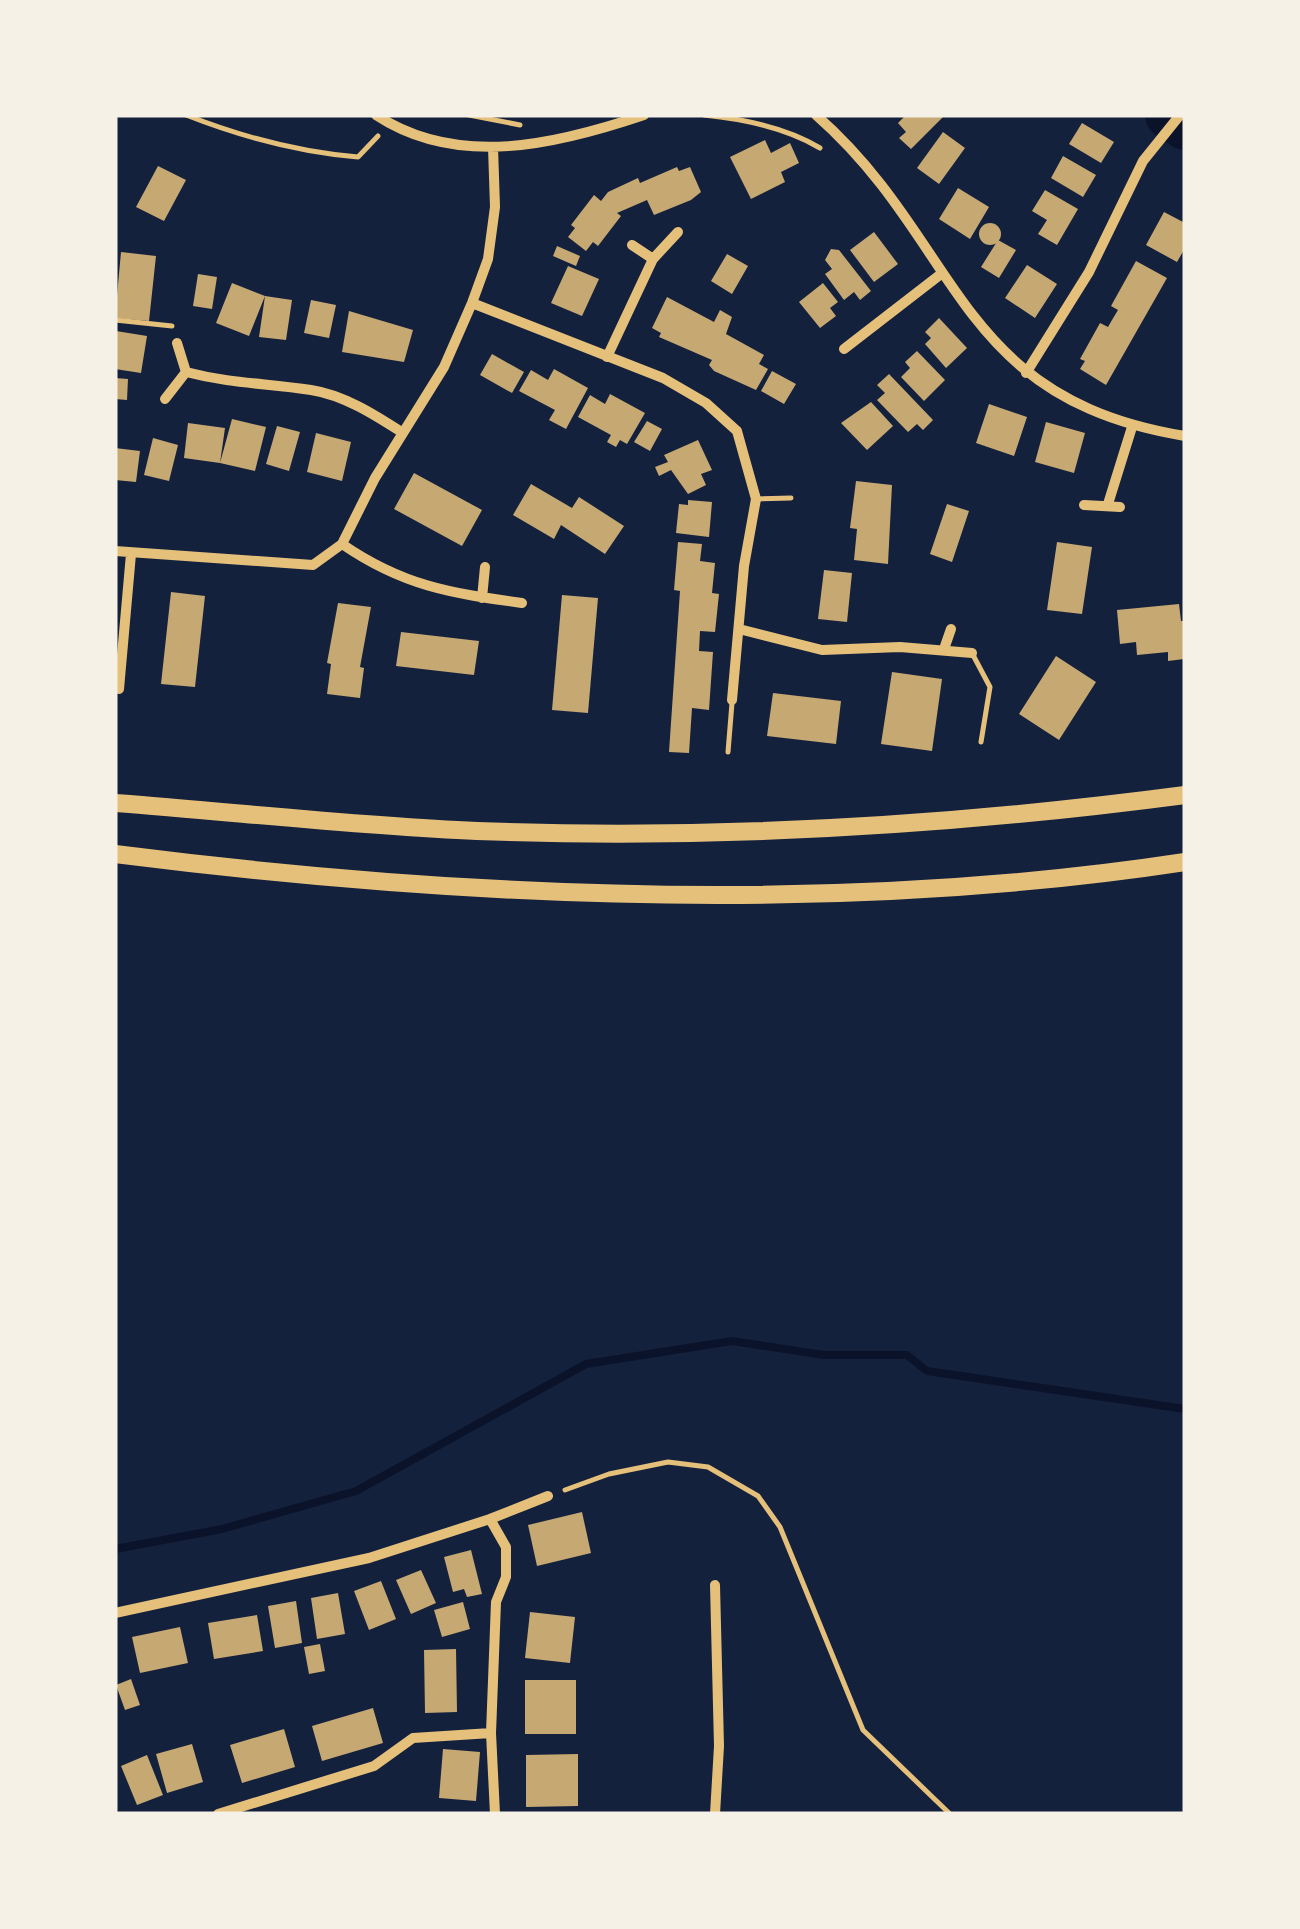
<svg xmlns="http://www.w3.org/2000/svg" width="1300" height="1929" font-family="Montserrat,sans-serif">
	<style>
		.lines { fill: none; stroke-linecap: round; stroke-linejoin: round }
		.stream { stroke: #0b132b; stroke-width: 8 }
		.river { stroke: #0b132b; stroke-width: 48 }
		.building { fill: #c6a872 }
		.path { stroke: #e5c07b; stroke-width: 5 }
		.service { stroke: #e5c07b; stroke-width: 5 }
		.minor { stroke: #e5c07b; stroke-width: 10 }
		.trunk { stroke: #e5c07b; stroke-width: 18 }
	</style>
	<rect width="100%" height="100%" fill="#14213d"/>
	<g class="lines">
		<path class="stream" d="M 115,1549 L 222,1529 L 356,1491 L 586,1364 L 732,1341 L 824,1355 L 907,1355 L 927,1371 L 1185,1409"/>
		<path class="river" d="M 1169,115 L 1185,126"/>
	</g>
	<path class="building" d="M 906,115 L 941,115 L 943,117 L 911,149 L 899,138 L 906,132 L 898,123 Z
		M 1082,123 L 1114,142 L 1101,163 L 1069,144 Z
		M 943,132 L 965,148 L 939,184 L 917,168 Z
		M 765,140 L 771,153 L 790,143 L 799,163 L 781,172 L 785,182 L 751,199 L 730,157 Z
		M 1063,156 L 1096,175 L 1083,197 L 1051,178 Z
		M 158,166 L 186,180 L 164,221 L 136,207 Z
		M 677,167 L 679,171 L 690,167 L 701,192 L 691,200 L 654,215 L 647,200 L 617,213 L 621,216 L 598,246 L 593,242 L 586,251 L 568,237 L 575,228 L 571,225 L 594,195 L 601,201 L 608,192 L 638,178 L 640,183 Z
		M 958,188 L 989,207 L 970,239 L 939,219 Z
		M 1045,190 L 1078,209 L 1057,245 L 1038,234 L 1047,220 L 1032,211 Z
		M 1164,212 L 1185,223 L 1185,248 L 1177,262 L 1146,245 Z
		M979 234a11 11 0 1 1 22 0a11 11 0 1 1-22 0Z
		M 874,232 L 898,264 L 874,282 L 850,250 Z
		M 998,240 L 1016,250 L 999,278 L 981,267 Z
		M 557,246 L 580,256 L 576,266 L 553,256 Z
		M 831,249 L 839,250 L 871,291 L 860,300 L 854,292 L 844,300 L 825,274 L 832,269 L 825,260 Z
		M 121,252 L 156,256 L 149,321 L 115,318 Z
		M 727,254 L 748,266 L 732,294 L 711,281 Z
		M 1136,261 L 1167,278 L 1106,385 L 1080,369 L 1085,361 L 1080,359 L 1100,323 L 1108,327 L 1112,320 L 1118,310 L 1111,306 Z
		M 1027,265 L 1057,284 L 1035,318 L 1005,298 Z
		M 568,266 L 599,279 L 582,316 L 551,303 Z
		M 198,274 L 217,277 L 212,309 L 193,306 Z
		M 232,283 L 265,296 L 249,336 L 216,323 Z
		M 823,283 L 838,302 L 830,308 L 836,316 L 820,328 L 799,302 Z
		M 265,296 L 292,300 L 286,340 L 259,337 Z
		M 667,297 L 714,322 L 720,310 L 732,317 L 726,334 L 764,355 L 759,364 L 768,369 L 756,390 L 714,371 L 709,365 L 712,360 L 659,337 L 661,333 L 652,328 Z
		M 311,300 L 336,305 L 329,338 L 304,333 Z
		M 349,311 L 413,330 L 404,362 L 342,352 Z
		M 939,318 L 967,348 L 946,368 L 925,344 L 931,338 L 925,332 Z
		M 116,331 L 147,336 L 141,373 L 115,369 Z
		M 917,351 L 945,380 L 924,401 L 901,377 L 910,368 L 905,362 Z
		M 492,354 L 524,372 L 512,393 L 480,375 Z
		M 554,369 L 588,388 L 566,429 L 549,420 L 555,410 L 519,391 L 531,370 L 548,380 Z
		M 772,371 L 796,384 L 784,404 L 761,391 Z
		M 889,374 L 933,420 L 923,430 L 917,424 L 908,432 L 877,400 L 885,393 L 877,385 Z
		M 115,378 L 128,379 L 127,400 L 115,399 Z
		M 610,394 L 645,413 L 627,444 L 620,440 L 616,447 L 607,442 L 611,435 L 578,417 L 590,395 L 605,404 Z
		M 871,402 L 893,426 L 867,450 L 841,423 Z
		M 989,404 L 1027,417 L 1014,456 L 976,443 Z
		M 232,419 L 266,427 L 255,471 L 220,463 Z
		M 647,421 L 662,429 L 650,451 L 634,442 Z
		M 1046,422 L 1085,433 L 1074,473 L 1035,462 Z
		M 188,423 L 225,428 L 220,463 L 184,458 Z
		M 277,426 L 300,432 L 289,471 L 266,464 Z
		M 316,433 L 351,442 L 342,481 L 307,472 Z
		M 153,438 L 178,445 L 169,481 L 144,475 Z
		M 698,440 L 712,470 L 701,474 L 706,485 L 688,494 L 671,470 L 659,476 L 655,467 L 668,462 L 664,455 Z
		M 115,448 L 140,451 L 136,482 L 115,480 Z
		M 414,473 L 482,510 L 462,546 L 394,509 Z
		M 856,481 L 892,485 L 888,564 L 854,560 L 857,529 L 850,528 Z
		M 531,484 L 572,508 L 579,497 L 624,526 L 605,554 L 561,525 L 554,539 L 513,515 Z
		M 688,500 L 712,502 L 709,537 L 676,533 L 679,504 L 688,505 Z
		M 947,504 L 969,511 L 952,562 L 930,554 Z
		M 678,542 L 702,544 L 700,561 L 715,563 L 712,593 L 719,594 L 715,632 L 700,631 L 699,651 L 713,652 L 709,710 L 692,708 L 689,753 L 669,752 L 680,591 L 674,590 Z
		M 1057,542 L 1092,547 L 1082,614 L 1047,610 Z
		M 824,570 L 852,573 L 847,622 L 818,619 Z
		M 171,592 L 205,596 L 195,687 L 161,684 Z
		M 562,595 L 598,598 L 588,713 L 552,710 Z
		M 338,603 L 371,607 L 360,667 L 364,668 L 360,698 L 327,694 L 331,664 L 327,663 Z
		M 1179,604 L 1181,621 L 1185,621 L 1184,659 L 1168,661 L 1168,652 L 1137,655 L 1136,642 L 1120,644 L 1117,610 Z
		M 401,632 L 479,641 L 474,675 L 396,666 Z
		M 1056,656 L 1096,682 L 1059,740 L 1019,714 Z
		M 892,672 L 942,679 L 932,751 L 881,744 Z
		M 773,693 L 841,701 L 836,744 L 767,736 Z
		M 582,1512 L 591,1553 L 537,1566 L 528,1525 Z
		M 471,1550 L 482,1594 L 467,1597 L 464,1589 L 453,1592 L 444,1557 Z
		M 421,1570 L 436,1603 L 411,1614 L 396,1580 Z
		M 381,1581 L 396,1619 L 369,1630 L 354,1591 Z
		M 338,1593 L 345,1634 L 317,1639 L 311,1598 Z
		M 296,1601 L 302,1643 L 275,1648 L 268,1606 Z
		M 463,1602 L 470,1629 L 442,1637 L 434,1610 Z
		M 530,1612 L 575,1617 L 570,1663 L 525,1658 Z
		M 257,1615 L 263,1651 L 214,1659 L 208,1623 Z
		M 180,1627 L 188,1663 L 140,1673 L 132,1637 Z
		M 320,1644 L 325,1671 L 309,1674 L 304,1647 Z
		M 456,1649 L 457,1712 L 425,1713 L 424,1650 Z
		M 131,1679 L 140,1705 L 125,1710 L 116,1685 Z
		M 525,1680 L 576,1680 L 576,1734 L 525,1734 Z
		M 373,1708 L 383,1743 L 322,1761 L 312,1726 Z
		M 284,1729 L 295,1767 L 242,1783 L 230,1745 Z
		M 192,1744 L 203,1782 L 167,1793 L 156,1754 Z
		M 443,1749 L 480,1752 L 476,1801 L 439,1798 Z
		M 578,1754 L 578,1806 L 526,1807 L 526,1755 Z
		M 147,1755 L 163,1795 L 137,1805 L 121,1766 Z"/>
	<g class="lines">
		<path class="path" d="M 186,115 C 242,137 297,152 358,157 L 378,136
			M 469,115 L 520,125
			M 704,115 C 744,119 785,127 820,148
			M 115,320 L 172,326
			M 565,1490 L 609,1474 L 668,1462 L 708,1467 L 758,1496 L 780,1527 L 863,1730 L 950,1814"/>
		<path class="service" d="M 756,499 L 791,498
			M 973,655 L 990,687 L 981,742
			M 728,752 L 732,703"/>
		<path class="minor" d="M 376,115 C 458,169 558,144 644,115
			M 816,115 C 963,244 953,398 1185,436
			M 632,245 L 653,259
			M 472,303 L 663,378 L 706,403 L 737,431 L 756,499 L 744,566 L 732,700
			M 177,343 L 186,372
			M 844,349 L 941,274
			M 607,357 L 653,259 L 678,232
			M 1026,373 L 1089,272 L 1143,161 L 1180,115
			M 165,399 L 186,372 C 232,384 266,383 311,390 C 344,395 375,415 403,433
			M 1108,504 L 1132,427
			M 1084,505 L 1120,507
			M 342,544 C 403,586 450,593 522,603
			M 115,551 L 313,565 L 342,544 L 375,478 L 444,367 L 472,303 L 488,259 L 495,207 L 493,147
			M 482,598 L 485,567
			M 739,629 L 822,650 L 900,647 L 972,653
			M 944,649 L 951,629
			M 119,689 L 131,554
			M 490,1519 L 548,1496
			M 115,1613 L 369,1558 L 490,1519 L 506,1547 L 506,1577 L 496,1602 L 491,1733 L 495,1814
			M 218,1814 L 374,1766 L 413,1738 L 491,1733
			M 715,1814 L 719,1746 L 715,1585"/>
		<path class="trunk" d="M 115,803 C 235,812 356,826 477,831 C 714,840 950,826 1185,795
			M 115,854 C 462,898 838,915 1185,862"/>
	</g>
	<rect width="1300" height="1929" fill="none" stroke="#f6f1e7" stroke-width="235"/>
</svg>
